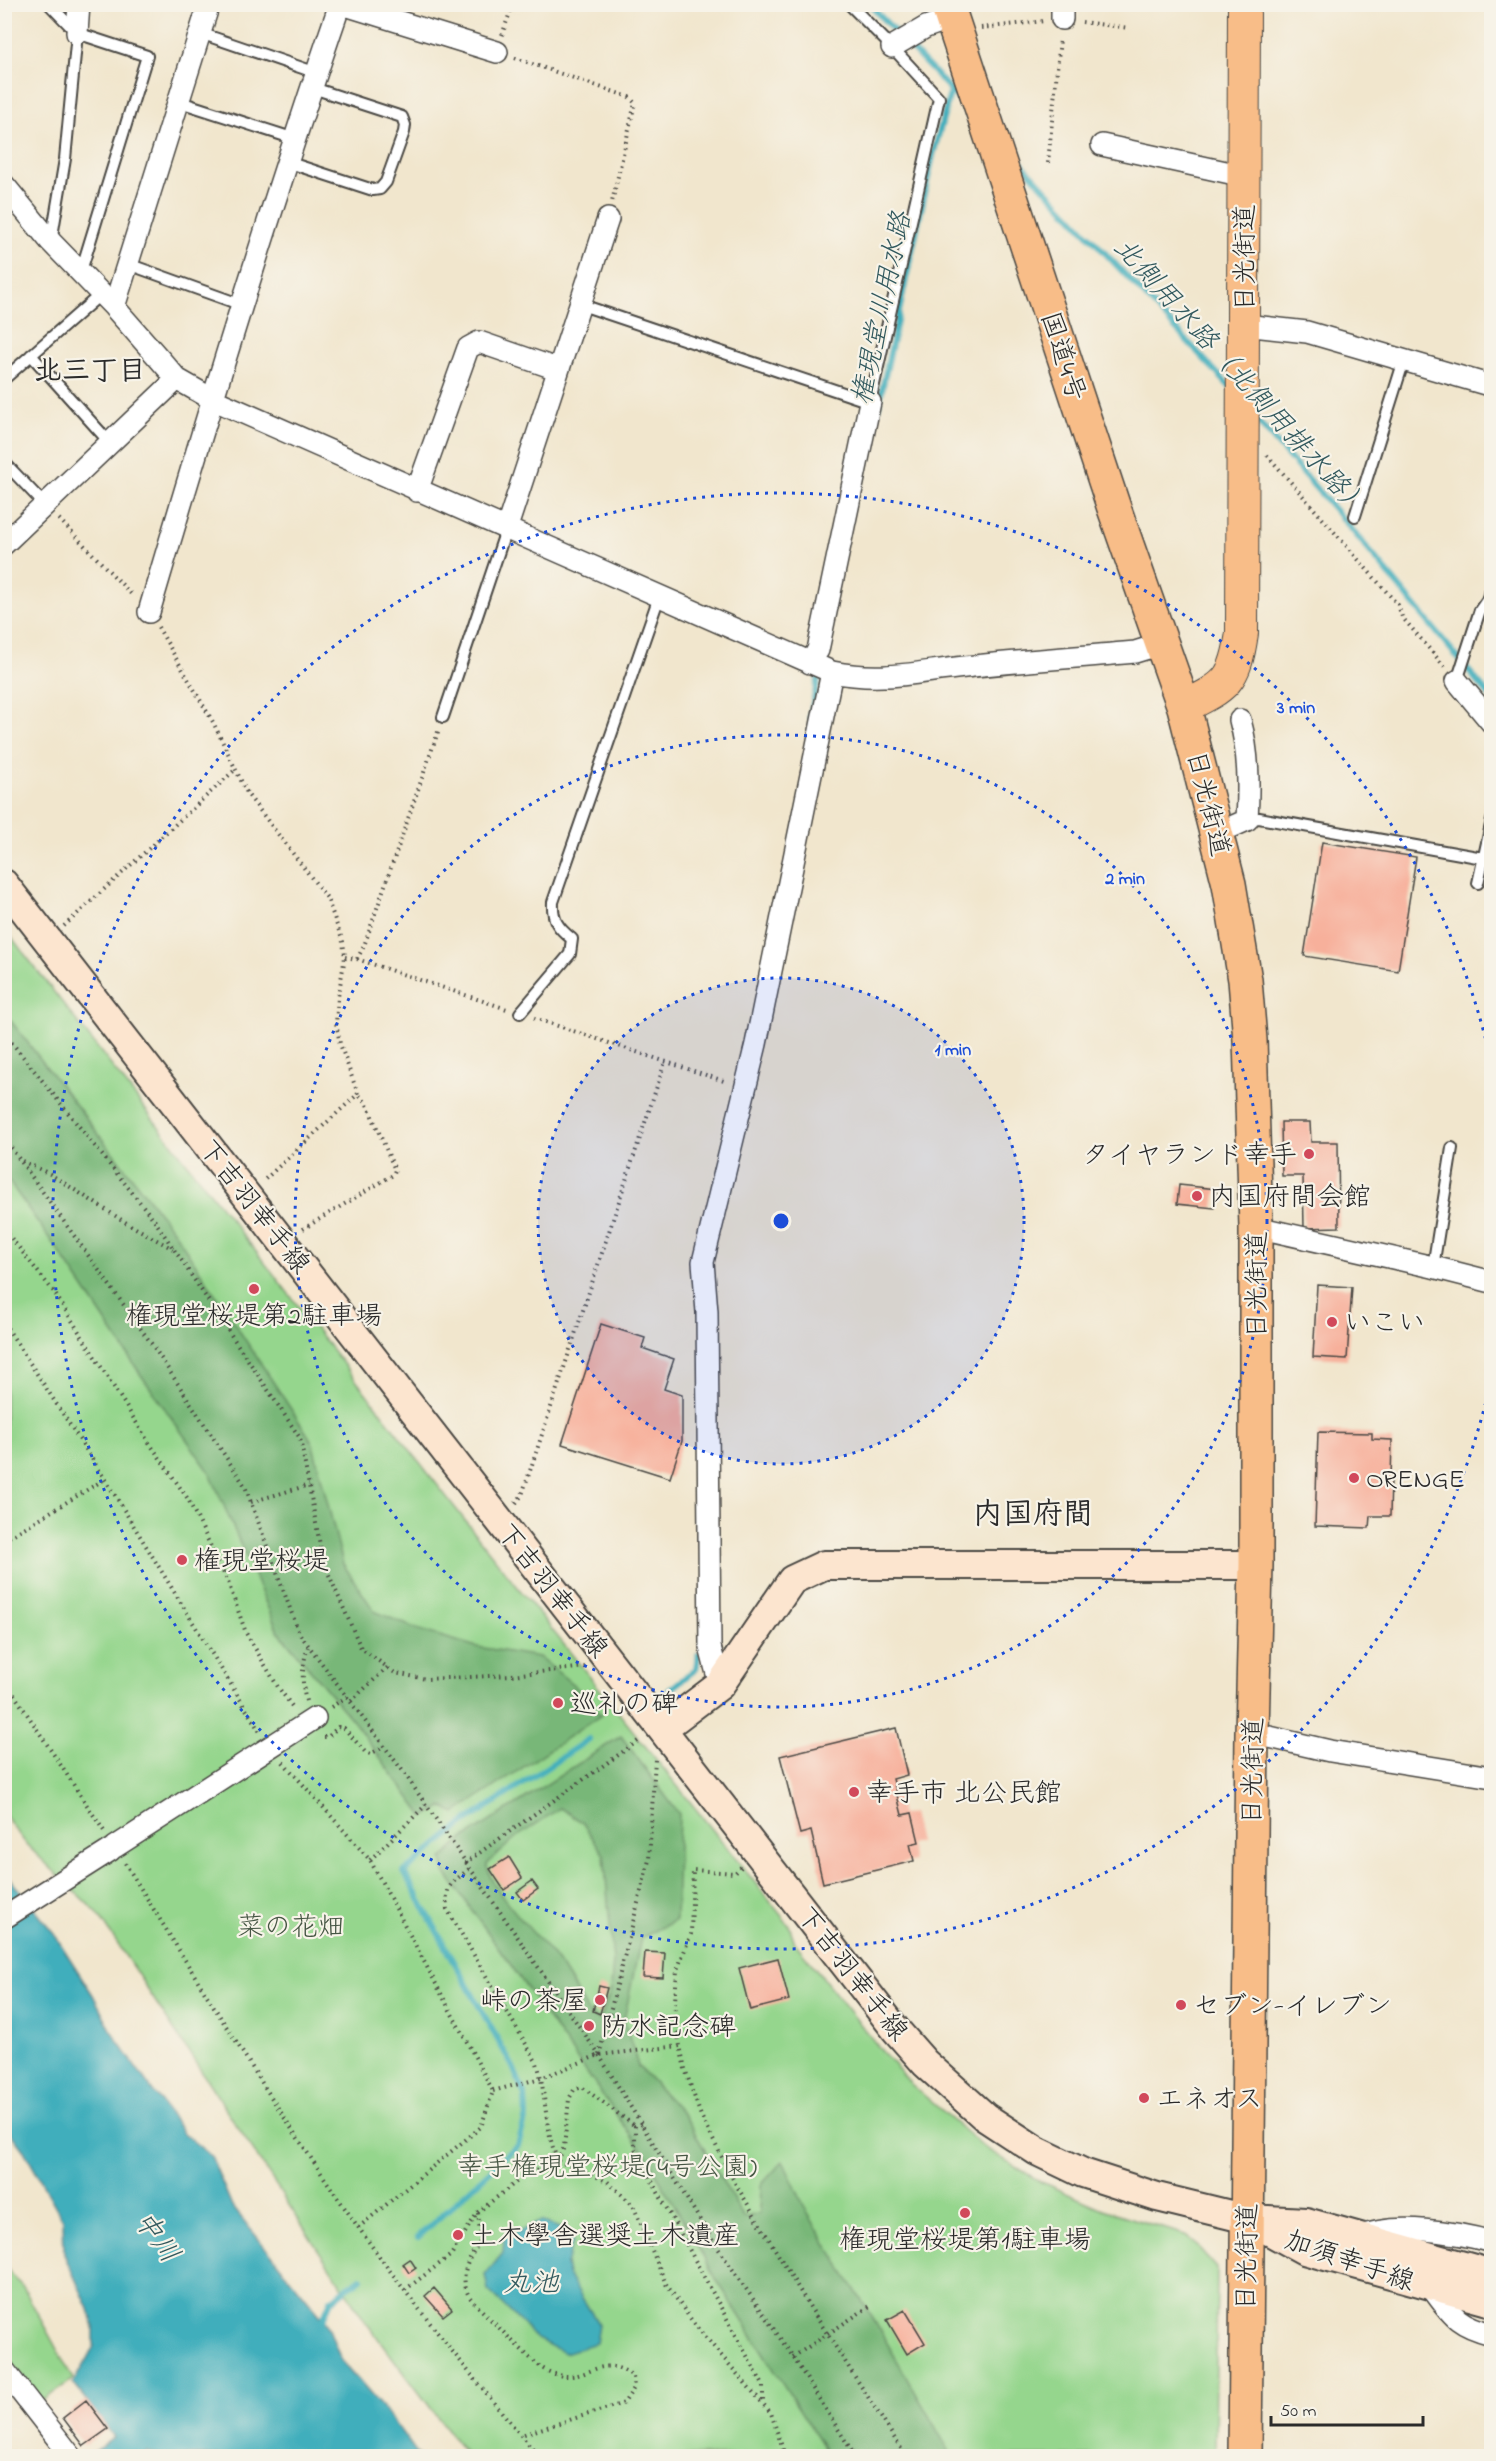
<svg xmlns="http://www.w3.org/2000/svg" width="1496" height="2461" font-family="'Indie Flower','Klee One',sans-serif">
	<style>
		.green { fill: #95d68d; stroke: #60805c; stroke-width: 1.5 }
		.forest { fill: #78b778; stroke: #527152; stroke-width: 1.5; fill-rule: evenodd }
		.water { fill: #40aebc; stroke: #366c74; stroke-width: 1.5 }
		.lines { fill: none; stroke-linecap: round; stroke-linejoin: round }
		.stream { stroke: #40aebc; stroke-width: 6 }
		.building { fill: #f7b09b }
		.lane-casing { stroke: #494743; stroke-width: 14 }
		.street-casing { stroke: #494743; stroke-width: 24 }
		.secondary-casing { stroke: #494743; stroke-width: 32 }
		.primary-casing { stroke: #494743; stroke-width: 34 }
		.highway-casing { stroke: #494743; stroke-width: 36 }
		.path { stroke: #494743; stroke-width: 4; stroke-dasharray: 1.5 4.5; stroke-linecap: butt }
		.lane { stroke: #fff; stroke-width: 10 }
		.street { stroke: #fff; stroke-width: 21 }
		.secondary { stroke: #fce5cf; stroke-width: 28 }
		.primary { stroke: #f8bd88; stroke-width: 32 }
		.highway { stroke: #f8bd88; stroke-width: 33 }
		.ring { fill: none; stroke: #1d4ed8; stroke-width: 3; stroke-dasharray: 3 6 }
		.poi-dot { fill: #d1495b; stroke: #f7f3e8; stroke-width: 2 }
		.labels { text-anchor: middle; stroke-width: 4.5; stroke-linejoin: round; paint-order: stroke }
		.street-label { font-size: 27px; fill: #2b2b2b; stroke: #f7f3e8 }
		.poi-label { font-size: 27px; fill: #2b2b2b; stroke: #f7f3e8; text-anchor: start }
		.park-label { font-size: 27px; fill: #465644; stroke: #f7f3e8 }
		.water-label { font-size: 28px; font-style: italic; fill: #32595e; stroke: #f7f3e8 }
		.neighbourhood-label { font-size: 28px; font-weight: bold; fill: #2b2b2b; stroke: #f7f3e8 }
		.quarter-label { font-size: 30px; font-weight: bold; fill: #2b2b2b; stroke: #f7f3e8 }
		.centre { fill: #1d4ed8; stroke: #f7f3e8; stroke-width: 3 }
		.ring-label { font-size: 18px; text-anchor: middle; font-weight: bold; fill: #1d4ed8; stroke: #f7f3e8; stroke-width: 4.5; stroke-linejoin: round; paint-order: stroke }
	</style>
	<rect width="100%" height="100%" fill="#f7f3e8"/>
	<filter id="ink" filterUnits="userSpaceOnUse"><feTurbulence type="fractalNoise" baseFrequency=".0167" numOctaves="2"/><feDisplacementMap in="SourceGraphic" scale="12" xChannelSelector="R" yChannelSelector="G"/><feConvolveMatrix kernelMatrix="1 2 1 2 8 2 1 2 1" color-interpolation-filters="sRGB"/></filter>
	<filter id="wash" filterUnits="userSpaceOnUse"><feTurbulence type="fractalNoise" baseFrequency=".008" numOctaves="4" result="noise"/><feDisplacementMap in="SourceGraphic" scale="24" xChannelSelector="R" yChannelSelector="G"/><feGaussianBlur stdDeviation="1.35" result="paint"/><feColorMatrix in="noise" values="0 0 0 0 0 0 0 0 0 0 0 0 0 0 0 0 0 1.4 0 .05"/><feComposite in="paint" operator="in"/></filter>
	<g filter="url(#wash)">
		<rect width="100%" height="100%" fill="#f1e6cd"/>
		<path class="green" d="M 5,929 L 488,1550 L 789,1925 L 795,1943 L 881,2050 L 911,2084 L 982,2146 L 1041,2182 L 1103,2209 L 1188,2236 L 1217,2268 L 1215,2456 L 467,2456 L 365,2321 L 98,1914 L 27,1845 L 5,1816 Z
			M 4,2264 L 12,2276 L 22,2285 L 73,2379 L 41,2402 L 5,2353 Z"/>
		<path class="forest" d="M 4,1012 L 175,1233 L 312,1441 L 343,1564 L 374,1611 L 419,1630 L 477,1647 L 539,1657 L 575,1686 L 601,1715 L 455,1813 L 442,1807 L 424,1817 L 354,1722 L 278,1631 L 209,1471 L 141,1375 L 69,1266 L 5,1176 Z
			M 621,1736 L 679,1814 L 676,1920 L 641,1938 L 624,2020 L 638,2066 L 685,2116 L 744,2218 L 760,2213 L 761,2185 L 783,2161 L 808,2214 L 875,2322 L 952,2456 L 829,2456 L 718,2282 L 647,2158 L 445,1872 L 442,1859 L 461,1840 ZM 560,1808 L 582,1822 L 604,1855 L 613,1961 L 611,1989 L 600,2020 L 590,2015 C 578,1996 568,1976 555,1958 C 538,1936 488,1889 487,1864 L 514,1839 Z"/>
		<path class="water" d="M 5,1873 L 53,1932 L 93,1995 L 116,2039 L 183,2133 L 211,2156 L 232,2206 L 327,2324 L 341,2360 L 392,2419 L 419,2456 L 163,2456 L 147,2452 L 139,2456 L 89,2456 L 114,2437 L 73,2383 L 94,2346 L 94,2327 L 89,2309 L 64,2254 L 63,2220 L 24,2151 L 5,2126 Z
			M 541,2221 L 570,2232 L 573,2242 L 566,2264 L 568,2275 L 599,2325 L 596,2343 L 564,2353 L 537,2339 L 488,2290 L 485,2275 L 503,2253 L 504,2235 L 518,2232 Z"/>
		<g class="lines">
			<path class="stream" d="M 869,4 L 900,37
				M 907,44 L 966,106
				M 1009,150 L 1231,388
				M 878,408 L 933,155 L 951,90
				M 1254,417 L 1348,525 L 1492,699
				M 810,717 L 818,679
				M 669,1690 L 696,1669 L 698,1655
				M 418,2237 L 518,2145 L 526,2116 L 525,2096 L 513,2067 L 404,1872 L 464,1823 L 589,1739
				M 320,2326 L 331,2300 L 361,2278"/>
		</g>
		<g id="blocks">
			<path class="building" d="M 1322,842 L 1416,857 L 1398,971 L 1304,956 Z
				M 1281,1122 L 1310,1122 L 1311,1142 L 1338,1142 L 1339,1227 L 1304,1228 L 1303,1176 L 1282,1176 Z
				M 1179,1185 L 1217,1189 L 1214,1208 L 1177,1204 Z
				M 1317,1285 L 1352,1287 L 1347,1359 L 1313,1357 Z
				M 601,1324 L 645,1338 L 642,1348 L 674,1359 L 664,1389 L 682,1395 L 682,1441 L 670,1478 L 562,1444 Z
				M 1318,1432 L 1372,1433 L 1372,1439 L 1392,1440 L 1390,1516 L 1370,1516 L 1369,1528 L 1315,1526 Z
				M 896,1728 L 907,1775 L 893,1779 L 902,1815 L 912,1813 L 919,1842 L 910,1844 L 914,1861 L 823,1883 L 811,1831 L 800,1834 L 780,1756 Z
				M 509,1857 L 522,1878 L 504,1890 L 490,1869 Z
				M 532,1881 L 538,1889 L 523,1900 L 517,1892 Z
				M 645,1952 L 665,1953 L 663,1978 L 643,1977 Z
				M 778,1958 L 789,2000 L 750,2010 L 739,1968 Z
				M 599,1986 L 607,1988 L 600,2014 L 593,2011 Z
				M 410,2259 L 416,2268 L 409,2273 L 403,2264 Z
				M 434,2288 L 452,2309 L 443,2316 L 425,2296 Z
				M 905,2310 L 925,2343 L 907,2354 L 887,2320 Z
				M 86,2400 L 108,2429 L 84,2446 L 63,2418 Z"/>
		</g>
	</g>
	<g filter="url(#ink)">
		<use href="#blocks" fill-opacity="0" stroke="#494743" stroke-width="1.5"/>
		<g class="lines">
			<g class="lane-casing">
				<path id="lane" d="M 49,4 L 77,33 L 147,56 L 81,271
					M 200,33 L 317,73
					M 177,101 L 295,139
					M 287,162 L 373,190 L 380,189 L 386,182 L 404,132 L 405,125 L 402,117 L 313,88
					M 51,242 L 65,159 L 77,33
					M 128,264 L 242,305
					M 579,304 L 870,402 L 939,98 L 892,47 L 849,4
					M 31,355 L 111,444
					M 4,379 L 102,293
					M 4,462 L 46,506
					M 1355,516 L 1404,360
					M 1457,681 L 1480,610 L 1487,600 L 1492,586
					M 443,717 L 506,530
					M 1247,820 L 1259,818 L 1483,858
					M 1478,883 L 1492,820
					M 520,1013 L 570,954 L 572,939 C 558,928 552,920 553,902 L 659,597
					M 1433,1267 L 1452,1148"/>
			</g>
			<g class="street-casing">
				<path id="street" d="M 342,4 L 497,52
					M 1062,19 L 1062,4
					M 77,33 L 79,4
					M 892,47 L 926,27 L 952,18
					M 1102,145 L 1244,176
					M 4,185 L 51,242 L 114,307 L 177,379 L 212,399 L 832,672 C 883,682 915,672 965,667 C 1022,661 1079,657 1135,652 L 1161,644
					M 114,307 L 209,4
					M 1244,325 L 1307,332 L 1492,386
					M 417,491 L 468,348 L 479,342 L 557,369
					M 506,530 L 608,219
					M 4,544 L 177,379
					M 149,612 C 209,408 271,205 340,4
					M 810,663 L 818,650 L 870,402
					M 1457,681 L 1492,723
					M 1218,833 L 1247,820 C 1249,786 1249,753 1240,720
					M 1256,1227 L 1433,1267 L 1492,1282
					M 720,1685 L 710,1647 L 707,1312 L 703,1262 L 756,1044 L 832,672
					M 1252,1733 L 1330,1751 L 1492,1777
					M 115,1847 L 315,1718
					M 4,1918 L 111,1850
					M 1360,2237 C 1394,2222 1456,2232 1492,2242
					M 1431,2287 C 1452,2315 1456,2325 1492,2334
					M 4,2370 L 71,2456"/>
			</g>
			<g class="secondary-casing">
				<path id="secondary" d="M 4,884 L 896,2030 L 925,2063 L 985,2117 L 1037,2151 L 1083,2173 L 1157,2197 L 1247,2219 L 1306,2222 L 1492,2274
					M 662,1729 L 720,1685 L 792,1580 L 824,1565 L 1256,1565
					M 1253,2222 L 1304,2250 L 1492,2302"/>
			</g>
			<g class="primary-casing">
				<path id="primary" d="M 1184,707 C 1226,686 1235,682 1242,633 L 1244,4"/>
			</g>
			<g class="highway-casing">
				<path id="highway" d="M 947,4 L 1114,508 L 1184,707 L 1229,884 L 1245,980 L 1250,1040 L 1256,1227 L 1256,1565 L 1252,1733 L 1245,2456"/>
			</g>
			<path class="path" d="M 1082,22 L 1129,28
				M 981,28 L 1045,21
				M 502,35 L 513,4
				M 515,58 L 629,97 L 635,103 L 612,202
				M 1048,163 L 1060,39
				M 1267,455 L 1398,605 L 1402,617 L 1445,667
				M 59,519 L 133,596
				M 158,627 L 213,722 L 248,795 L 327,898 L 343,942 L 345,957 L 338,997 L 336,1023 L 340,1044 L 358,1094 L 263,1181
				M 64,926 L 236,769
				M 345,957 L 357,959 L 507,1009
				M 357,959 L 364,946 L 439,729
				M 534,1018 L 727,1082
				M 4,1033 L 155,1221 L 300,1438 L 323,1561 L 361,1648 L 395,1673 L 426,1679 L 512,1675 L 586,1667
				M 4,1138 L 151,1343 L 245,1486 L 299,1633 L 402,1770 L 599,2055 L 711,2238 L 793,2357 L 855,2456
				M 22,1161 L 50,1174 L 125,1222 L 173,1249
				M 4,1229 L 54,1292 L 146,1438 L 188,1499 L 228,1582 L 246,1633 L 278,1687 L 294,1709
				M 303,1229 L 393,1175 L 395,1170 L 366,1102 L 358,1094
				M 4,1323 L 105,1479 L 260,1732
				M 251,1502 L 309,1485
				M 516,1503 L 522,1495 L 665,1062
				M 4,1540 L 105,1479
				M 4,1679 L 104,1831
				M 306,1701 C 301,1682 302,1665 308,1647
				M 351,1701 L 388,1667
				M 331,1707 L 348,1696
				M 324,1737 L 328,1737 L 338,1727 L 344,1728 L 365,1752 L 370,1754 L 384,1747
				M 283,1762 L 370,1860 L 493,2091 L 481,2127 L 359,2227
				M 370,1860 L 426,1805
				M 125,1863 C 194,1974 262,2087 336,2195 C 398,2287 468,2371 538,2456
				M 465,1863 L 641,1739
				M 741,1867 L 735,1873 L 693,1870 L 691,1934 L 677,1970 L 674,2018 L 685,2069 L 701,2116 L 735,2183 L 808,2304 L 906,2456
				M 469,1869 C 451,1884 445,1885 447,1909 L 537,2063 C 547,2095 544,2130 558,2161
				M 599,2055 L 649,1860 L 655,1759
				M 493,2091 L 541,2078 L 599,2055 L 680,2046
				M 641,2124 L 635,2126 L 635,2150 L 763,2385 L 763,2401
				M 558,2161 L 564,2147 L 569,2099 L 574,2090 L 582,2087 L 635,2126
				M 478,2213 L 481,2241 C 469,2257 458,2275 469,2296 C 473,2303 534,2363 542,2368 C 546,2371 554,2374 559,2375 C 590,2382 599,2352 633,2376 L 634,2388 L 624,2403 L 521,2435
				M 405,2290 L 451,2255 L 478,2212 L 524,2176 L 558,2161 L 607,2181 L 633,2205 L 666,2284 L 695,2325 L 771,2413 L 785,2456
				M 793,2357 L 870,2306"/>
			<use href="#lane" class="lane"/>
			<use href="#street" class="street"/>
			<use href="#secondary" class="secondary"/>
			<use href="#primary" class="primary"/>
			<use href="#highway" class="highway"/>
		</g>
	</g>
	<circle cx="781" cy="1221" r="243" fill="#1d4ed8" fill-opacity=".12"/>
	<g class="ring">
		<circle cx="781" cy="1221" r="243"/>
		<circle cx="781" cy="1221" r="486"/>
		<path d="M1490 1385A728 728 0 1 1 1490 1057"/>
	</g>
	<g class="poi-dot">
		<circle cx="1309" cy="1154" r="6"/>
		<circle cx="1197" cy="1196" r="6"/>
		<circle cx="254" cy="1289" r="6"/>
		<circle cx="1332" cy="1322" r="6"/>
		<circle cx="1354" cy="1478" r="6"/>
		<circle cx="182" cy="1560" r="6"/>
		<circle cx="558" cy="1703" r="6"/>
		<circle cx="854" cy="1792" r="6"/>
		<circle cx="600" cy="2000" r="6"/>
		<circle cx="1181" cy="2005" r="6"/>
		<circle cx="589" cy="2026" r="6"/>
		<circle cx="1144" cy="2098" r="6"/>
		<circle cx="965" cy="2213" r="6"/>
		<circle cx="458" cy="2235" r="6"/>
	</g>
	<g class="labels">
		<g class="street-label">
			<text transform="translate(1244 258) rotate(-90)" y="9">日光街道</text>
			<text transform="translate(1064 356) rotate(72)" y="9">国道4号</text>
			<text transform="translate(1209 803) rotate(76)" y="9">日光街道</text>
			<text transform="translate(255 1206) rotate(52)" y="9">下吉羽幸手線</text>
			<text transform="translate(1256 1285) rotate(-90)" y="9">日光街道</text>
			<text transform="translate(553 1590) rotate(52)" y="9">下吉羽幸手線</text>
			<text transform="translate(1252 1771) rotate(-89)" y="9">日光街道</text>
			<text transform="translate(853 1973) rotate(52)" y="9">下吉羽幸手線</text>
			<text transform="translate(1246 2257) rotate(-89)" y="9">日光街道</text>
			<text transform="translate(1350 2260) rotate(19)" y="9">加須幸手線</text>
		</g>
		<g class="poi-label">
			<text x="1297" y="1163" text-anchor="end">タイヤランド幸手</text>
			<text x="1209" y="1205">内国府間会館</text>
			<text x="254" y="1324" text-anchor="middle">権現堂桜堤第2駐車場</text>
			<text x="1344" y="1331">いこい</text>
			<text x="1366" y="1487">ORENGE</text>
			<text x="194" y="1569">権現堂桜堤</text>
			<text x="570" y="1712">巡礼の碑</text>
			<text x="866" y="1801">幸手市 北公民館</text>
			<text x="588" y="2009" text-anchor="end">峠の茶屋</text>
			<text x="1193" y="2014">セブン-イレブン</text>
			<text x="601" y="2035">防水記念碑</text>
			<text x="1156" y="2107">エネオス</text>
			<text x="470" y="2244">土木學舎選奨土木遺産</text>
			<text x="965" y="2248" text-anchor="middle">権現堂桜堤第1駐車場</text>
		</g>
		<g class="park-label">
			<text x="291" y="1935">菜の花畑</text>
			<text x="607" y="2175">幸手権現堂桜堤(4号公園)</text>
		</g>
		<g class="water-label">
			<text transform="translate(880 308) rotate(-78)" y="10">権現堂川用水路</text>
			<text transform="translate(1242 376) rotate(48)" y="10">北側用水路（北側用排水路）</text>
			<text transform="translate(158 2236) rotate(54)" y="10">中川</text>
			<text x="531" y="2291">丸池</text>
		</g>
		<g class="neighbourhood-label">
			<text x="90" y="379">北三丁目</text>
		</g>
		<g class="quarter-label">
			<text x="1033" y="1523">内国府間</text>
		</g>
	</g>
	<circle cx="781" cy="1221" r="9" class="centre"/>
	<g class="ring-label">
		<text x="1296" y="713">3 min</text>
		<text x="1125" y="884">2 min</text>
		<text x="953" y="1055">1 min</text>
	</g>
	<rect width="1496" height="2461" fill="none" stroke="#f7f3e8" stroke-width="24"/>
	<path d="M1271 2416v9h152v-9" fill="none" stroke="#2b2b2b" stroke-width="3"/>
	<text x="1280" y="2416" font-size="18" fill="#2b2b2b" stroke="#f7f3e8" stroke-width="4.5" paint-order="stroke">50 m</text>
</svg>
